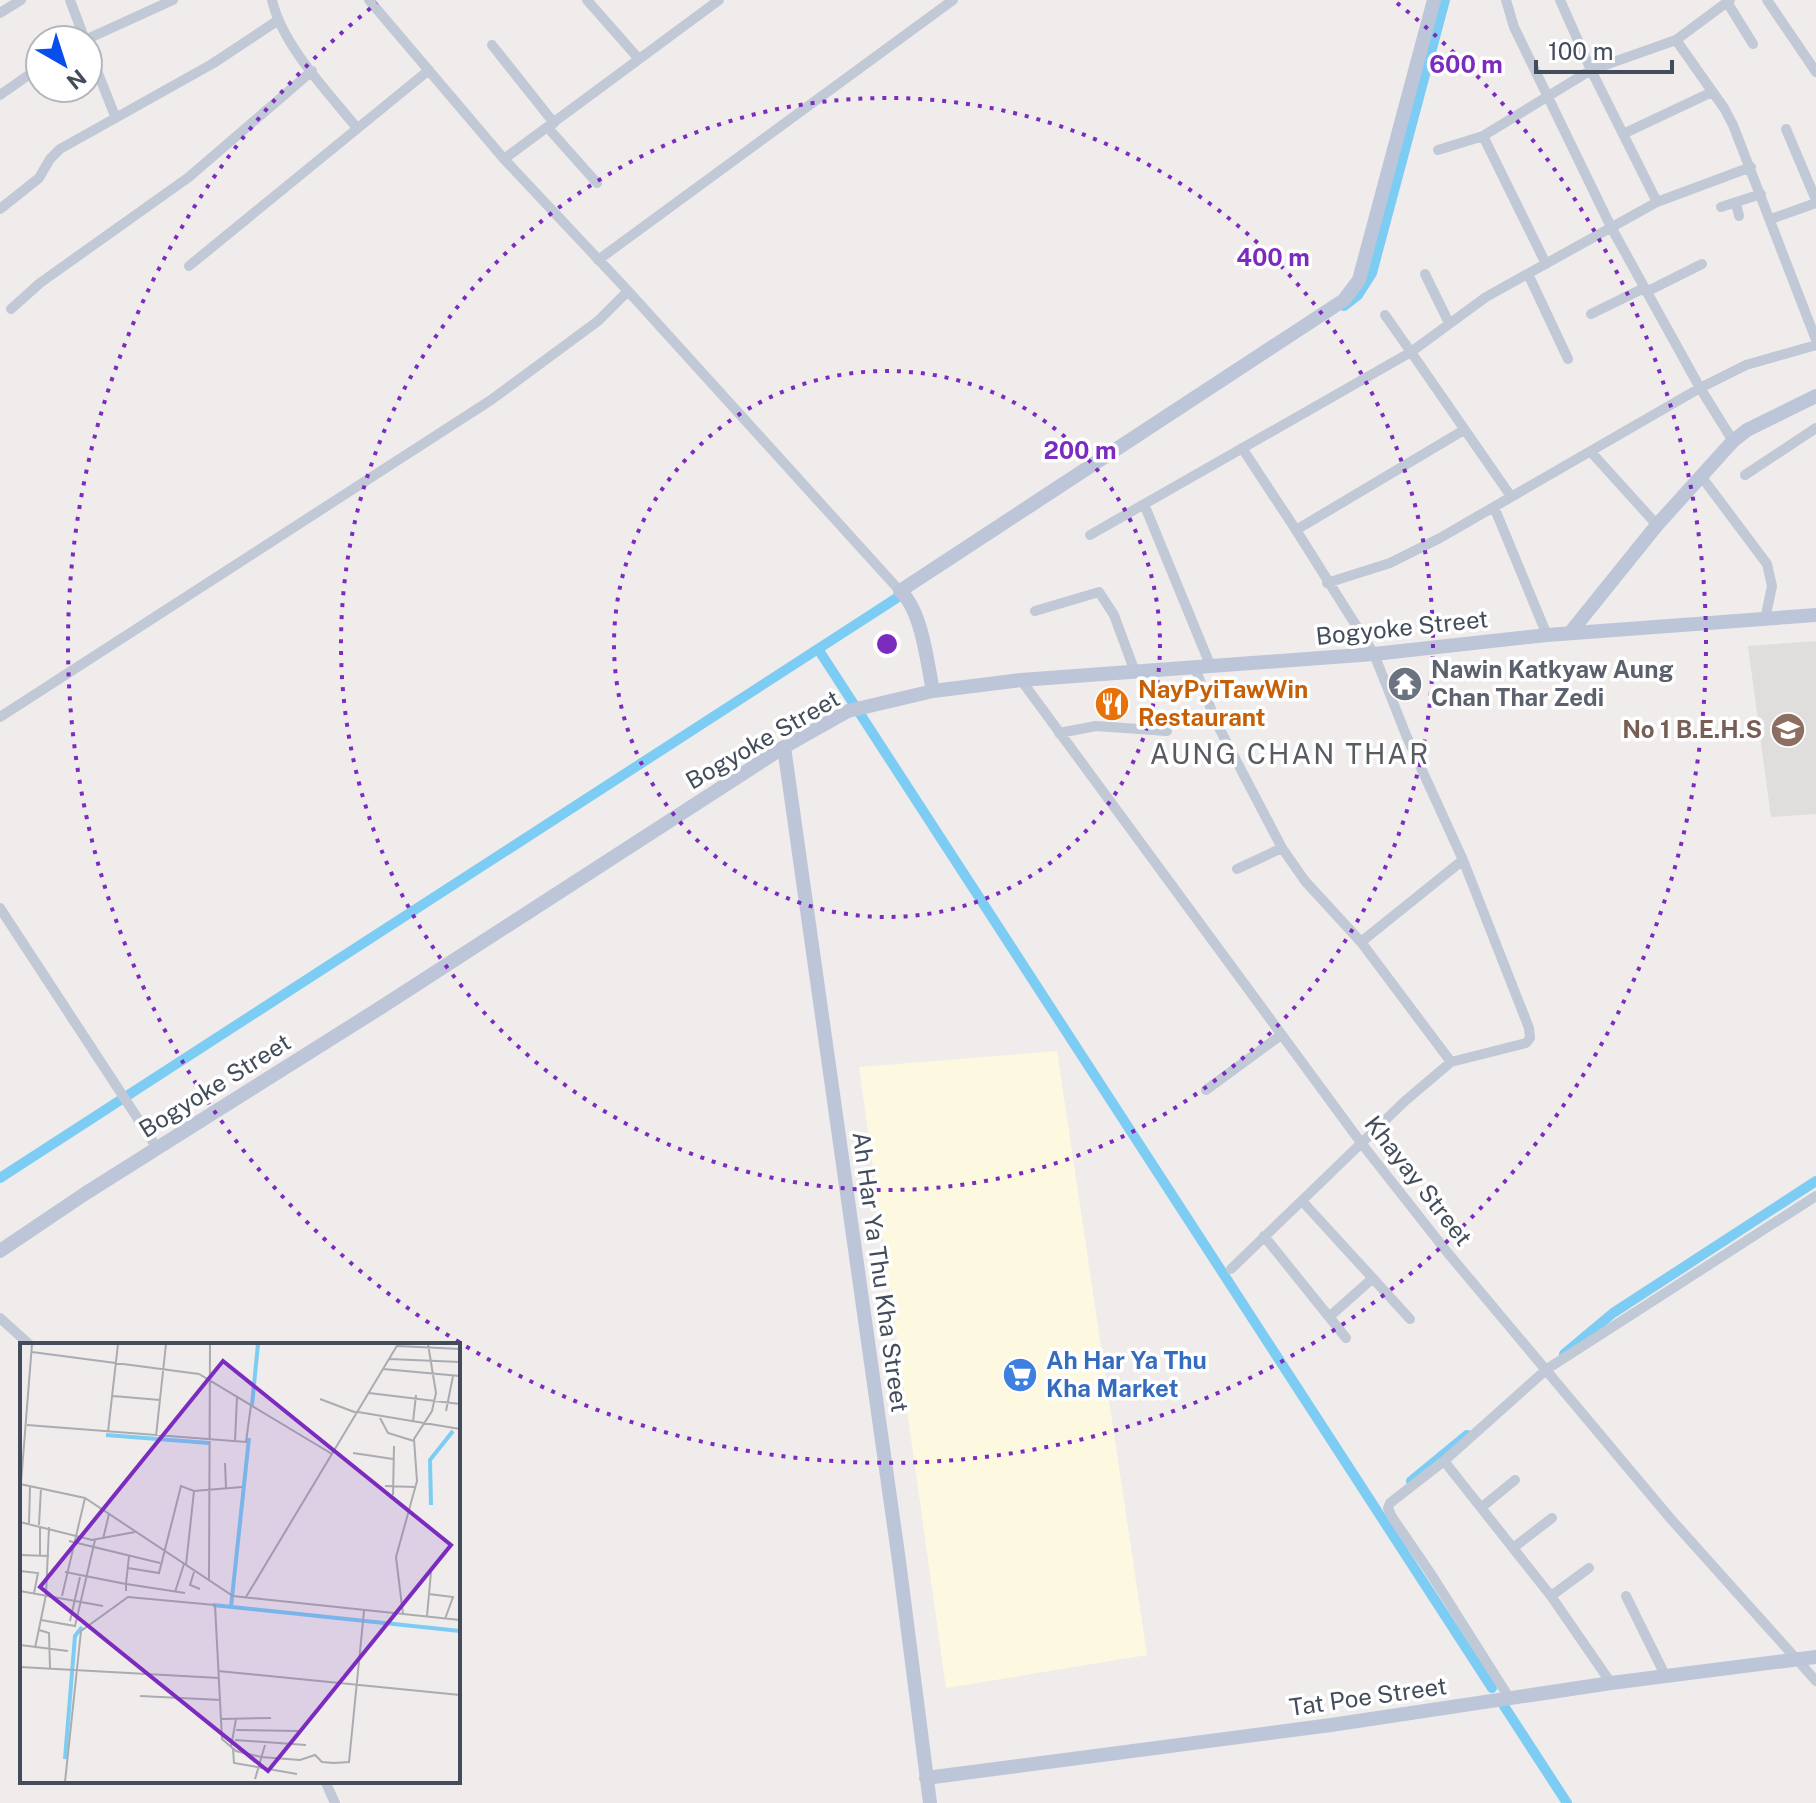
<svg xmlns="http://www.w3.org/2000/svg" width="1816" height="1803" font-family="'Public Sans',sans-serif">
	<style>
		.commercial { fill: #fdf9e1 }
		.education { fill: #e0dddd }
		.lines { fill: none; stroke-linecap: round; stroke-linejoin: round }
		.canal { stroke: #7cccf4; stroke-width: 10 }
		.street { stroke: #c0c9d5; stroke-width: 10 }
		.secondary { stroke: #bcc6d8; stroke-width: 14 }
		.ring { fill: none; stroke: #7b2cbf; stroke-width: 4; stroke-dasharray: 4 8 }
		.labels { text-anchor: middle; stroke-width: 7; stroke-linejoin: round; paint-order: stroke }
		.street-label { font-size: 24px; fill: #424c5b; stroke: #fff }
		.worship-label { font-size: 24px; font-weight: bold; fill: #5b616d; stroke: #fff; text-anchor: start }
		.food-label { font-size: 24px; font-weight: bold; fill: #c56008; stroke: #fff; text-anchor: start }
		.education-label { font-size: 24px; font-weight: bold; fill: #785e54; stroke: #fff; text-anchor: end }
		.shop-label { font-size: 24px; font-weight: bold; fill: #366cbe; stroke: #fff; text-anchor: start }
		.quarter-label { font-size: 28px; letter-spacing: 2px; fill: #585b61; stroke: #fff }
		.inset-river { fill: none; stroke: #7cccf4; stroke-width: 4 }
		.inset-road { fill: none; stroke: #aaacb1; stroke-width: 2 }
		.view { fill: #7b2cbf; fill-opacity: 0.15; stroke: #7b2cbf; stroke-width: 4 }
		.inset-edge { fill: none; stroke: #424c5b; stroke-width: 4 }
		.centre { fill: #7b2cbf; stroke: #fff; stroke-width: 4 }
		.ring-label { font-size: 24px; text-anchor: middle; font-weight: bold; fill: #7b2cbf; stroke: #fff; stroke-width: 7; stroke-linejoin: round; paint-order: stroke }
	</style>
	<rect width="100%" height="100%" fill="#efeceb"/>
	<path class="commercial" d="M 1057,1051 L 1147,1655 L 946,1688 L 859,1067 Z"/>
	<path class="education" d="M 1816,641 L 1816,814 L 1771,817 L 1748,646 Z"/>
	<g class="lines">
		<path class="canal" d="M 1344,306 L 1358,295 L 1372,273 L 1445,0
			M 818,649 L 1492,1688
			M 0,1178 L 906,592
			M 1564,1354 L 1613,1313 L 1816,1181
			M 1411,1481 L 1467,1435
			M 1504,1706 L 1567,1803"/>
		<path class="street" d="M 70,0 L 85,40
			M 272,0 C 282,45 328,92 357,128
			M 369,0 L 504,159 L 628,291 L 900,591
			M 587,0 L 638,58
			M 1506,0 L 1514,27 L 1611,227 L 1700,388 L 1733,441
			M 1560,0 L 1591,70 L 1657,202
			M 1767,0 L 1816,72
			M 1727,2 L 1753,44
			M 0,13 L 21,0
			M 85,40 L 173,0
			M 1676,40 L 1724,108 L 1733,125 L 1816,340
			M 492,45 L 554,123
			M 88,48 L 115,116
			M 0,95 L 40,67
			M 548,128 L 597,183
			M 1786,129 L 1816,200
			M 1623,134 L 1712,92
			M 1483,136 L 1546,264
			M 1438,150 L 1483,136 L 1591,70 L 1676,40 L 1730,0
			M 504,159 L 719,0
			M 1736,203 L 1739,216
			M 1721,207 L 1761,194
			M 0,209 L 39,178 L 50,159 L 60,149 L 212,64 L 277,21
			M 1771,219 L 1816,203
			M 598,260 L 953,0
			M 189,266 L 429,70
			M 1425,274 L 1449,323
			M 1528,274 L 1568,359
			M 1646,292 L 1702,264
			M 11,309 L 40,283 L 189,177 L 312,71
			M 1591,314 L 1644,288
			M 1242,448 L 1296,530
			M 1591,452 L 1657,525
			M 1745,475 L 1816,428
			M 1701,476 L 1767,564 L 1772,586 L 1765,619
			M 1510,495 L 1411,352 L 1486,297 L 1657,202 L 1751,167
			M 1144,504 L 1211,667
			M 1494,507 L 1547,635
			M 1090,535 L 1411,352 L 1385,315
			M 1327,583 L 1390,563 L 1440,538 L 1700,388 L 1746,365 L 1816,345
			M 1035,611 L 1099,592 L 1114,615 L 1135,672
			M 1195,668 L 1216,722 L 1282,848 L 1305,881 L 1361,942 L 1451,1062
			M 1021,680 L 1362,1144 L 1447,1252 L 1670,1518 L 1816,1681
			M 0,717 L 491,400 L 598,321 L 628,291
			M 1059,733 L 1096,726 L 1167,731
			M 1237,869 L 1282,848
			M 0,908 L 157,1148
			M 1361,942 L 1463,860
			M 1206,1090 L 1281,1035
			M 1303,1202 L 1410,1319
			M 1264,1236 L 1346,1338
			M 1231,1269 L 1405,1101 L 1451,1062 L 1526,1043 L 1530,1038 L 1529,1028 L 1463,860 L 1406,735 L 1374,654 L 1296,530 L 1464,430
			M 1329,1317 L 1373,1278
			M 0,1318 L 30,1345
			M 1444,1461 L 1551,1596 L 1611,1683
			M 1482,1507 L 1515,1480
			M 1513,1548 L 1552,1518
			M 1551,1596 L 1589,1568
			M 1626,1596 L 1666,1677
			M 1510,1699 L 1429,1571 L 1392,1517 L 1388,1508 L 1390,1503 L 1444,1461 L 1547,1369 L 1816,1196
			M 325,1781 L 335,1803"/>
		<path class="secondary" d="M 900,591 L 1344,300 L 1359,280 L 1434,0
			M 900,591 C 922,610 927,662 933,691
			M 1570,633 L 1657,525 L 1733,441 L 1747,430 L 1816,396
			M 784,747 L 899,1561 L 930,1803
			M 0,1251 L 86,1193 L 380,1008 L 784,747 L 848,711 L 933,691 L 1021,680 L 1374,654 L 1547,635 L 1816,615
			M 926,1778 L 1331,1725 L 1611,1683 L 1816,1657"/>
	</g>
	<g class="ring">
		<circle cx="887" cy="644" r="273"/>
		<circle cx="887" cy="644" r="546"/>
		<path d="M1397 3A819 819 0 1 1 377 3"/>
	</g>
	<defs>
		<g id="temple-disc" transform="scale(1.8)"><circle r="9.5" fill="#6b7280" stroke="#fff"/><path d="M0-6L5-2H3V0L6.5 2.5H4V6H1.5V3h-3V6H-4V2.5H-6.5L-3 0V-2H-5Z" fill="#fff"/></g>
		<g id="restaurant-disc" transform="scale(1.8)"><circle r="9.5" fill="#e8710a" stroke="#fff"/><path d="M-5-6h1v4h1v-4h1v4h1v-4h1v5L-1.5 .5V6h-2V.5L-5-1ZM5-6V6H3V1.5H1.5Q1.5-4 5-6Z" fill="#fff"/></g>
		<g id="school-disc" transform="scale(1.8)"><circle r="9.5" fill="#8d6e63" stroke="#fff"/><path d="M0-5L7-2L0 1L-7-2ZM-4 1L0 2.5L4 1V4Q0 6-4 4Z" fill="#fff"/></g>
		<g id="supermarket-disc" transform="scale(1.8)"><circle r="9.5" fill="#3f7fe0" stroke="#fff"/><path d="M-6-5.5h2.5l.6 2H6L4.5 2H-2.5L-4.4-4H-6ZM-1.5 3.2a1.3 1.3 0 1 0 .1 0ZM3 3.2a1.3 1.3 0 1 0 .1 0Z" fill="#fff"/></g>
	</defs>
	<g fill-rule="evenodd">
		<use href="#temple-disc" x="1405" y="684"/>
		<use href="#restaurant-disc" x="1112" y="704"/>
		<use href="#school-disc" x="1788" y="730"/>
		<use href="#supermarket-disc" x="1020" y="1375"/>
	</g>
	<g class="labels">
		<g class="street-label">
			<text transform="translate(1402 628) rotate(-6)" y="8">Bogyoke Street</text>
			<text transform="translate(763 740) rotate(-30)" y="8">Bogyoke Street</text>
			<text transform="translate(215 1086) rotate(-32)" y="8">Bogyoke Street</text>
			<text transform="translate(1418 1181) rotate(52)" y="8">Khayay Street</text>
			<text transform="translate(880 1272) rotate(82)" y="8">Ah Har Ya Thu Kha Street</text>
			<text transform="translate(1368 1697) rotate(-8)" y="8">Tat Poe Street</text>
		</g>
		<g class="worship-label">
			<text x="1431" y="678">Nawin Katkyaw Aung<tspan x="1431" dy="28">Chan Thar Zedi</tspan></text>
		</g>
		<g class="food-label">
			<text x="1138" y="698">NayPyiTawWin<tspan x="1138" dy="28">Restaurant</tspan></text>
		</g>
		<g class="education-label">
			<text x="1762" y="738">No 1 B.E.H.S</text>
		</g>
		<g class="shop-label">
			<text x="1046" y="1369">Ah Har Ya Thu<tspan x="1046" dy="28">Kha Market</tspan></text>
		</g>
		<g class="quarter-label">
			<text x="1290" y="764">AUNG CHAN THAR</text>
		</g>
	</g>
	<g transform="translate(20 1343)">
		<rect width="440" height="440" fill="#efeceb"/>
		<path class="inset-river" d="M 232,62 L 238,1M 86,92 L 189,100M 411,162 L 410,117 L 433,88M 193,262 L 440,288M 211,264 L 229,95M 45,416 L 55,293 L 62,284"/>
		<path class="inset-road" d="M 377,3 L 440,6M 12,9 L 179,31 L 312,111M 369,16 L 440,19M 363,26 L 440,33M 349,50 L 440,61M 93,53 L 140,57M 300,56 L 337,70M 426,68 L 433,33M 338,69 L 440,86M 360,75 L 368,90 L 394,98M 393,79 L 396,52M 7,82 L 226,99 L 231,62M 88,89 L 98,1M 136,93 L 146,1M 215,98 L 217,54M 333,110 L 373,116M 205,120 L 206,145M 1,140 L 12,1M 0,141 L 65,155 L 213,253 L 440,277M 365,143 L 395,144M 373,152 L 374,103M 0,179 L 72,197 L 115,189M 9,180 L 10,144M 19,182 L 21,145M 20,183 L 20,212M 83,196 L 89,171M 49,198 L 140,220M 0,212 L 29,213M 166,222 L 174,148M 108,225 L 139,230 L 161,143 L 174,148 L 222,144M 0,228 L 18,230 L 14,250M 45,229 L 106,241 L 109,213M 174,229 L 170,242 L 180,246M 189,238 L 190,1M 0,248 L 83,263M 106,248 L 106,241 L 165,250M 155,249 L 164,221M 409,251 L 433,254 L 425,276M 42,253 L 65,155M 226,254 L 378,1M 195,262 L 202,396 L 216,408 L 241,414 L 280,417 L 295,412 L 302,419 L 314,420 L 329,419 L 344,268M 383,271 L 376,214 L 397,138 L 394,96 L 412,68 L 416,50 L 408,1M 407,273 L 411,229M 21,277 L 55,283 L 75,197M 50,278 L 60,234M 19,287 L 29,290 L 30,325M 0,302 L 48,308M 15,305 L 26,252 L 29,184M 0,324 L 199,335M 198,328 L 440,352M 120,353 L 201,357M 201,376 L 251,375M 216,387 L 278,388M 215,397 L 286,402M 211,404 L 216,376M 213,406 L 214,420 L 277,431M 235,436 L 245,402M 45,439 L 61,288 L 108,254 L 195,262"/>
		<path class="view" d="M 203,18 L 431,202 L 248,428 L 20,244 Z"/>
		<rect width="440" height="440" class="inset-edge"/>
	</g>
	<circle cx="887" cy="644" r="12" class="centre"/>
	<g class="ring-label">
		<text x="1466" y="73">600 m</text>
		<text x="1273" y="266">400 m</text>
		<text x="1080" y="459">200 m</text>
	</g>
	<g transform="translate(64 64) rotate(141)"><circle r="38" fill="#ffffff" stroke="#b3b7bd" stroke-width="2"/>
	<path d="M0-6L14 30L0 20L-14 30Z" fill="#074eed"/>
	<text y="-12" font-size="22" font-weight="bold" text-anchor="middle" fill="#424c5b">N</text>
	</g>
	<path d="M1536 60v12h136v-12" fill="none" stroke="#424c5b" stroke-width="4"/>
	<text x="1548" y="60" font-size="24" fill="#424c5b" stroke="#ffffff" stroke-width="6" paint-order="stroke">100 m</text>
</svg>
